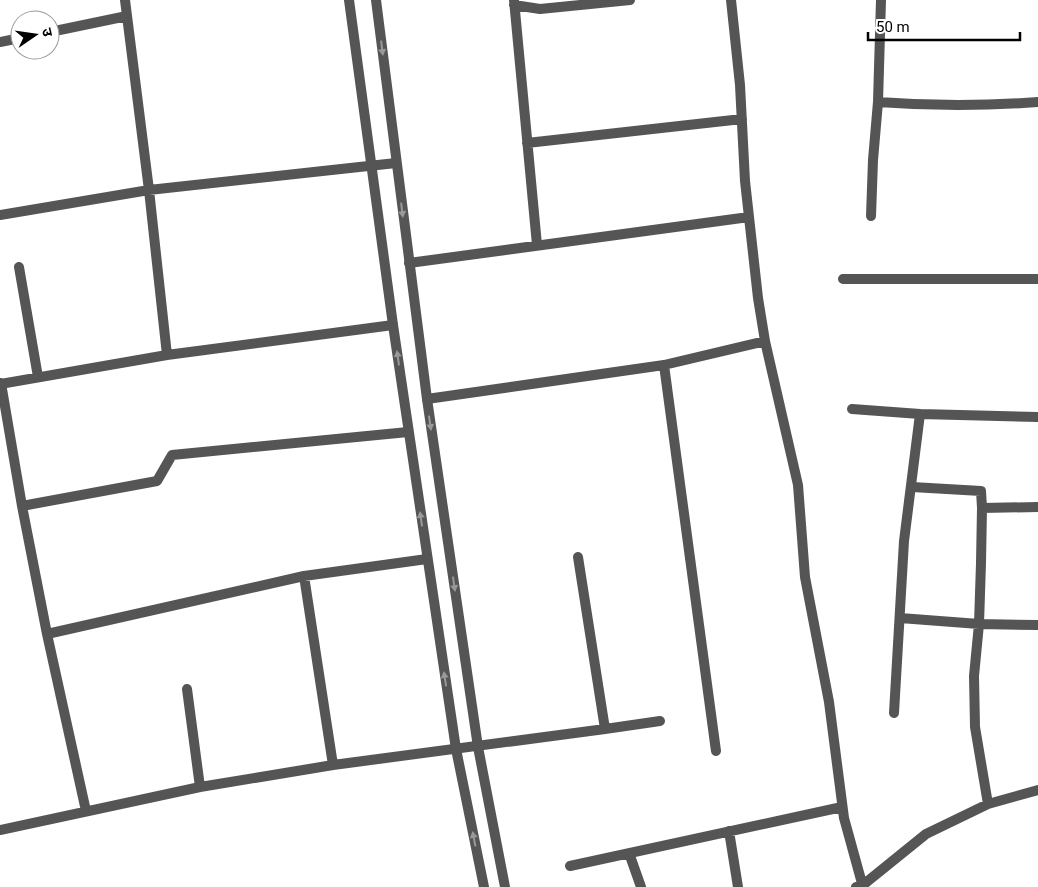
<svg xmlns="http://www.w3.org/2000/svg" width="1038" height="887" font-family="Roboto,'Noto Sans Devanagari',sans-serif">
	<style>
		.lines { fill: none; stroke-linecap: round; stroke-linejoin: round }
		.minor { stroke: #555; stroke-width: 10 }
		.tertiary { stroke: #555; stroke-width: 10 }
		.oneway { fill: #999 }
	</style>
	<rect width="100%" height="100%" fill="#fff"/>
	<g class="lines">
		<path class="minor" d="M 125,0 L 149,190 L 167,355
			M 514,0 L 537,245
			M 731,0 L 740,85 L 745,181 L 758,298 L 765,341 L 798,485 L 805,577 L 829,702 L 844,818 L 863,887
			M 881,0 L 878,102 C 931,106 985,106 1038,102
			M 514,5 L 540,9 L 630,0
			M 50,32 L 127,16
			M 0,42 L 20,38
			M 527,143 L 742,119
			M 0,215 L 149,190 L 396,163
			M 871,216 L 873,160 L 878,102
			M 409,263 L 749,217
			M 19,267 L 38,377
			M 843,279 L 1038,279
			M 664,365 L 716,751
			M 1,383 L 22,506 L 47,634 L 86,811
			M 0,384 L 167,355 L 393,325
			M 427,399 L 664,365 L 765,341
			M 852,409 L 920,414 L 904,541 L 894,713
			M 920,414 L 1038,417
			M 912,487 L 981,491 L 982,508 L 1038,507
			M 22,506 L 157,481 L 172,455 L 408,432
			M 982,508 L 981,563 L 979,624 L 974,676 L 975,727 L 988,804
			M 578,557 L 605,729
			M 304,576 L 333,765
			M 900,618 L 979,624 L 1038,625
			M 47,634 L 304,576 L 427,559
			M 187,689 L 200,787
			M 0,830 L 200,787 L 333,765 L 605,729 L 660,721
			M 729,831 L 738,887
			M 629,853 L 641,887
			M 570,866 L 842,807
			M 856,887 L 863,885 L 926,834 L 988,804 L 1038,790"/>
		<path class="tertiary" d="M 349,0 L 393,325 L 456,749 L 484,887
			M 376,0 L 427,399 L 478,747 L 505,887"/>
	</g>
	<defs><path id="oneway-solid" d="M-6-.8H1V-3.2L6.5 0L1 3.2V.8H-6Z" transform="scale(1.25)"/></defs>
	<g class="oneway">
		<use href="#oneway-solid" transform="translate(382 48) rotate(83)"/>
		<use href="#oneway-solid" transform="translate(402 210) rotate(83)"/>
		<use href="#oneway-solid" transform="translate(398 358) rotate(-98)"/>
		<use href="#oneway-solid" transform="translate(430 423) rotate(82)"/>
		<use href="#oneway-solid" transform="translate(421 519) rotate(-98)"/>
		<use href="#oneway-solid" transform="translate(454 584) rotate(82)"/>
		<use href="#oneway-solid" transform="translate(445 679) rotate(-99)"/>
		<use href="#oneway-solid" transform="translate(474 839) rotate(-101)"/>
	</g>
	<g transform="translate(35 35) rotate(77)"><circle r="24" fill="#ffffff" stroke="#999999"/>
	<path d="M0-4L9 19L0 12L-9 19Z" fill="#000000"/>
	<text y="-8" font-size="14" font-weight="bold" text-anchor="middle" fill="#000000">उ</text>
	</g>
	<path d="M868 32v8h152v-8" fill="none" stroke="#000000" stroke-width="2.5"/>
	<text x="876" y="32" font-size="15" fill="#000000" stroke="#ffffff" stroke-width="4" paint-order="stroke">50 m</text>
</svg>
